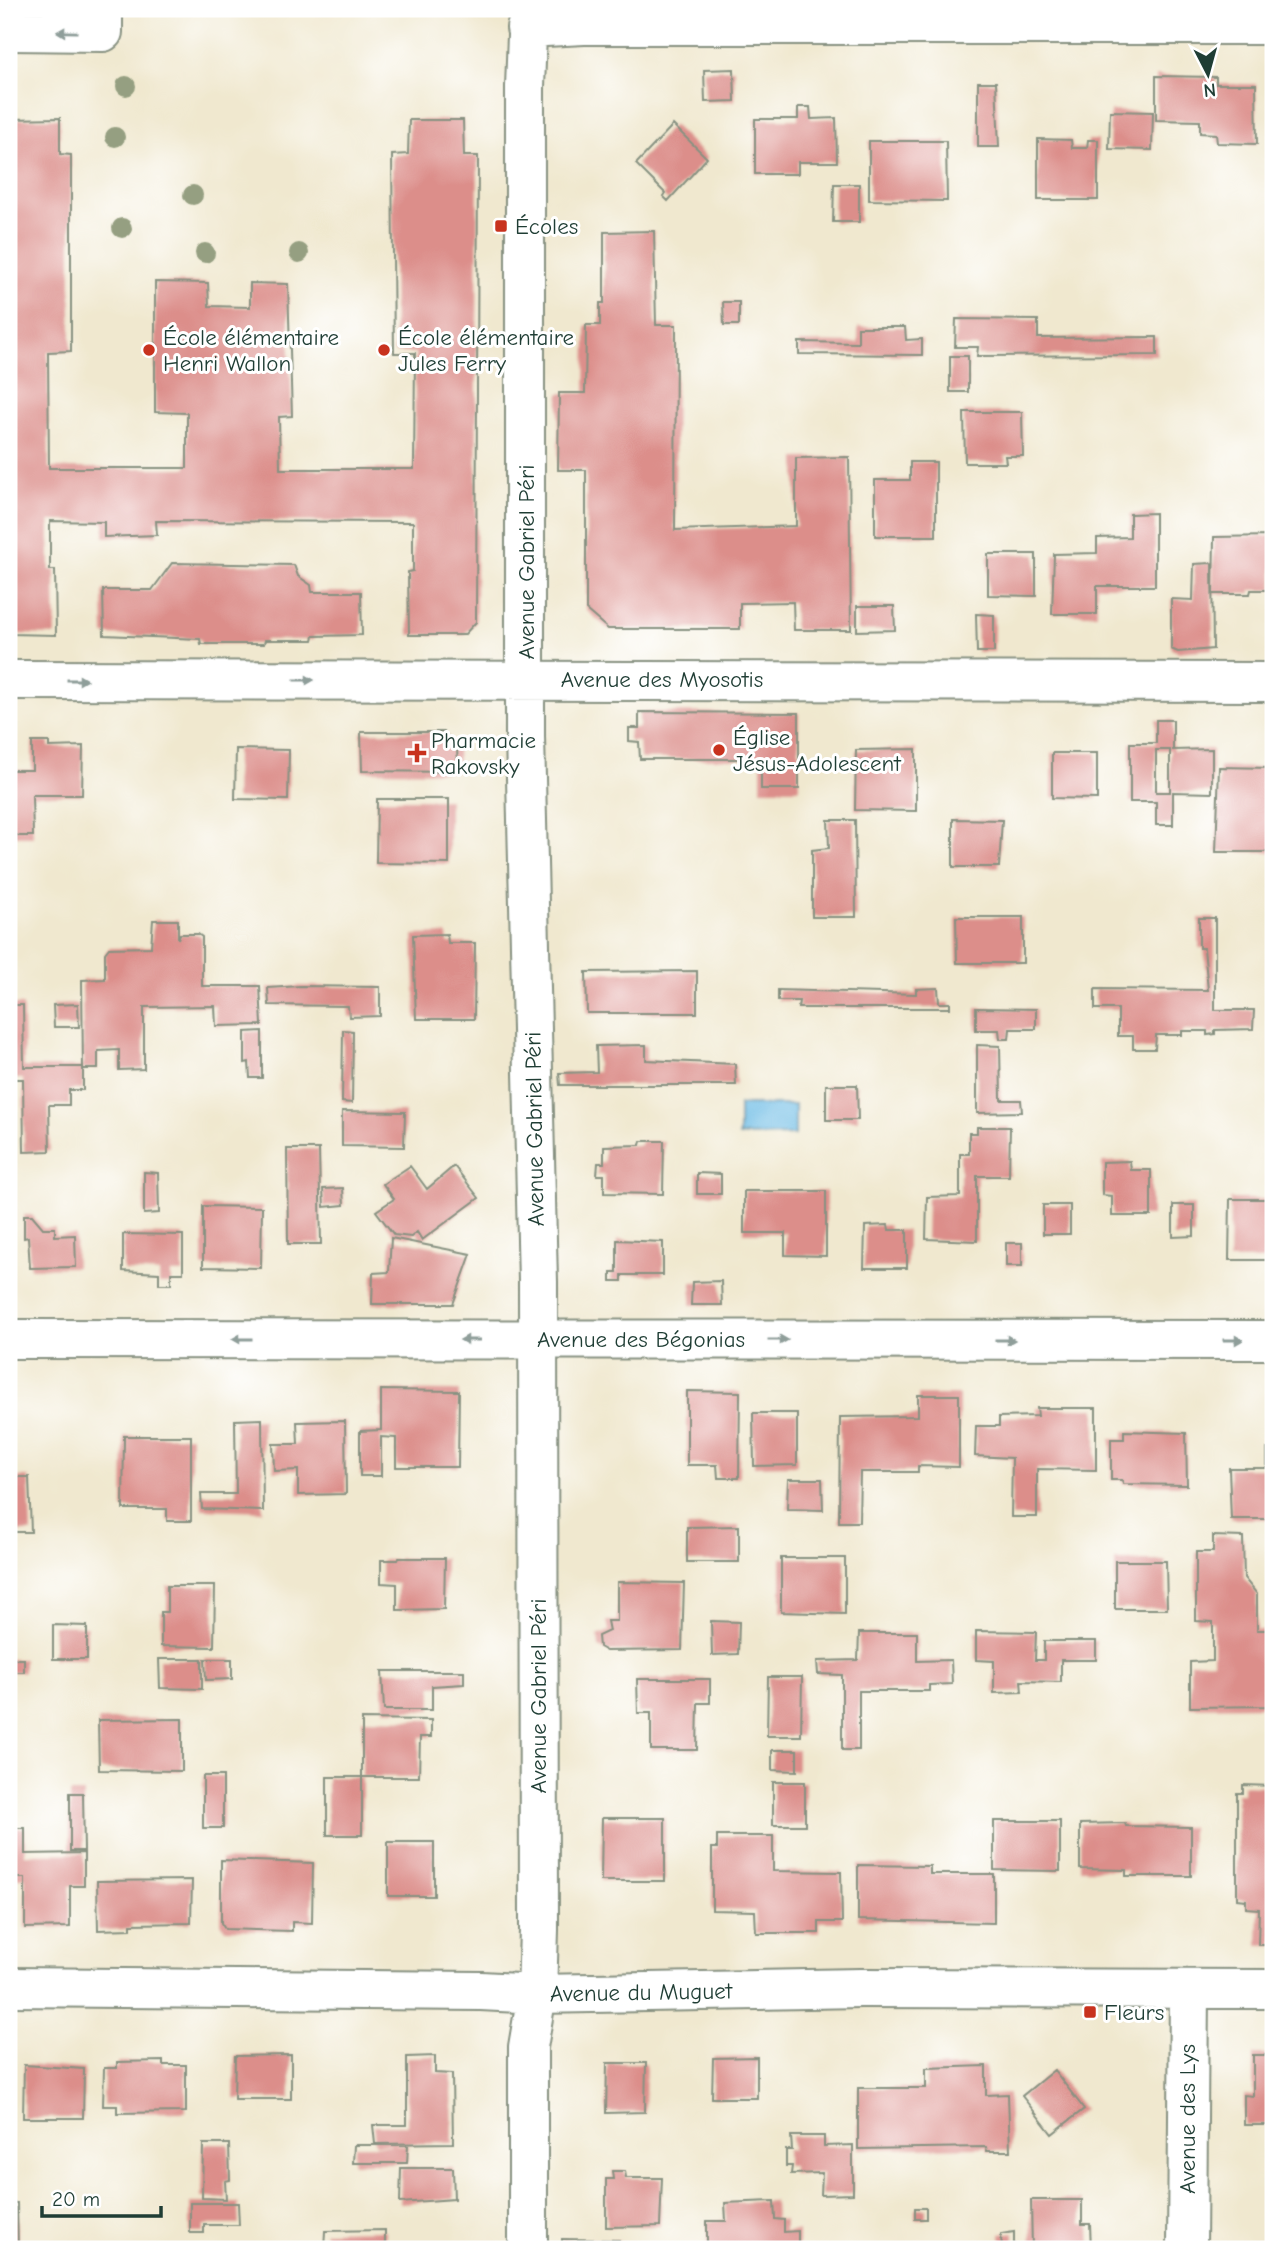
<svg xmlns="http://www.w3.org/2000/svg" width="1282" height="2258" font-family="'Comic Neue',sans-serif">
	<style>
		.water { fill: #69bae4; stroke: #447c8c; stroke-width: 2 }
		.building { fill: #dc8e8a; fill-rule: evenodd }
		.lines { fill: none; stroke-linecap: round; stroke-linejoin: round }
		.minor-casing { stroke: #889282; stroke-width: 42 }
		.minor { stroke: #fff; stroke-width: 38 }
		.tree { fill: #959f81 }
		.oneway { fill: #8f9e9a }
		.poi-dot { fill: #c8321e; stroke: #fff; stroke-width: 2.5 }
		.labels { text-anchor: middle; stroke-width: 6; stroke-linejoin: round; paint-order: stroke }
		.poi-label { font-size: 23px; fill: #1f3d34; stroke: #fff; text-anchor: start }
		.street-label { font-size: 23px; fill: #1f3d34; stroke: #fff }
	</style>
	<rect width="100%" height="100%" fill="#fff"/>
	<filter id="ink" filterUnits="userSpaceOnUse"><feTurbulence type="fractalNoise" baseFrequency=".0143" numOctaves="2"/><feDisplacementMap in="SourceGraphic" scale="14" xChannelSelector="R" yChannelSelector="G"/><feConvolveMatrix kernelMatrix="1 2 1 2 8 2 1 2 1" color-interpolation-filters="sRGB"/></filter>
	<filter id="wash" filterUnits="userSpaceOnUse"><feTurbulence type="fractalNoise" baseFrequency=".00686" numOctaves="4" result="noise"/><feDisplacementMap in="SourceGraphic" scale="28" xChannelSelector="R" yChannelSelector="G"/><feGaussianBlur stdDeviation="1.57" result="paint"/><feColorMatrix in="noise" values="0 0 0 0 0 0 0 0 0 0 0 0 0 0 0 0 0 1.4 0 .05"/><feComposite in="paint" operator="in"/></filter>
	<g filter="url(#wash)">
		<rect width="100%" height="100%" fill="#f0e8cf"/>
		<path class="water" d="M 739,1105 L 795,1105 L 795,1135 L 739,1136 Z"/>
		<g id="blocks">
			<path class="building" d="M 734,69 L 735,101 L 705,102 L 704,70 Z
				M 1156,76 L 1216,77 L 1216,84 L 1256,84 L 1257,144 L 1217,143 L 1216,134 L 1200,133 L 1200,121 L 1156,120 Z
				M 978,82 L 996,82 L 999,147 L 978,147 Z
				M 798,107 L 810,107 L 811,119 L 836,118 L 837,162 L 798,162 L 798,174 L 755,174 L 755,119 L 798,119 Z
				M 1110,111 L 1153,112 L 1152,150 L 1109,149 Z
				M 60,118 L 60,154 L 71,155 L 71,351 L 48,352 L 49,468 L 187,468 L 187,413 L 155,412 L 155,282 L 208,283 L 209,306 L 250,307 L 250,283 L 288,284 L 292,416 L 279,417 L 280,469 L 414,469 L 415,353 L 394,353 L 392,155 L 408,154 L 409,120 L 463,120 L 464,156 L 478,156 L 476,622 L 464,635 L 409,635 L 408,572 L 413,571 L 413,522 L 156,521 L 157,535 L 104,537 L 104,522 L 50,521 L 50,570 L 55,570 L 56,635 L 9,634 L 9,119 Z
				M 673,125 L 707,158 L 668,201 L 663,196 L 665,193 L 636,164 Z
				M 1038,139 L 1071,140 L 1072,148 L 1087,148 L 1088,140 L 1098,140 L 1098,200 L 1038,200 Z
				M 869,141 L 946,141 L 947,201 L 869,200 Z
				M 834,184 L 859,184 L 859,222 L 833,222 Z
				M 654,231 L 656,325 L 676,325 L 675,530 L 796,526 L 796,458 L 849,457 L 851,630 L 794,630 L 793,602 L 740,603 L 740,629 L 608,629 L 586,610 L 586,470 L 558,470 L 559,393 L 585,393 L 586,325 L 600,325 L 600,303 L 604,303 L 604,232 Z
				M 723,302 L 739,302 L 739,325 L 724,325 Z
				M 956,319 L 1038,320 L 1038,338 L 1157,337 L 1157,355 L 977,356 L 978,347 L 955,347 Z
				M 858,327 L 905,327 L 906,340 L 922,339 L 922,355 L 799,354 L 799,342 L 858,343 Z
				M 950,356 L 968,356 L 968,392 L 950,392 Z
				M 964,412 L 1022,412 L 1023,456 L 1005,456 L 1006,463 L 965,463 Z
				M 910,462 L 936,462 L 936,536 L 875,536 L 875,480 L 910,480 Z
				M 1155,513 L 1155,586 L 1097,586 L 1097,614 L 1052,614 L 1054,554 L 1097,553 L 1097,538 L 1130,537 L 1130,514 Z
				M 1273,536 L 1273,590 L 1251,590 L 1250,594 L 1213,594 L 1214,537 Z
				M 988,554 L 1036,554 L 1036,596 L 988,595 Z
				M 172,563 L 294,565 L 298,576 L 311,585 L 312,592 L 361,592 L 362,635 L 314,636 L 313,640 L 265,640 L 264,644 L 201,644 L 200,639 L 104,635 L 103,590 L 152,590 Z
				M 1212,563 L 1213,649 L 1178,652 L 1171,649 L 1171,599 L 1193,600 L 1194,564 Z
				M 857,606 L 894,606 L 895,630 L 857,631 Z
				M 976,614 L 994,615 L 994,652 L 977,652 Z
				M 639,712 L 799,713 L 799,789 L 761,789 L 761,759 L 640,759 L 639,742 L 629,741 L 629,728 L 639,728 Z
				M 1156,720 L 1173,720 L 1173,750 L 1212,749 L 1212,793 L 1173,792 L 1173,825 L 1156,825 L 1156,802 L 1130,802 L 1130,743 L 1156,743 ZM 1156,750 L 1170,750 L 1170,792 L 1156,792 Z
				M 361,732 L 444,732 L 457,747 L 458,772 L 362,771 Z
				M 32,742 L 49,742 L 49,747 L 83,746 L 82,795 L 32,795 L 33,836 L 9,836 L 9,767 L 11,770 L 32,770 Z
				M 236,749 L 289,750 L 288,800 L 235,799 Z
				M 916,749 L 916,811 L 855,810 L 856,750 Z
				M 1052,753 L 1097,753 L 1097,799 L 1052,798 Z
				M 1219,767 L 1271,768 L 1273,852 L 1216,852 Z
				M 377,799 L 449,799 L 449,864 L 376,863 Z
				M 953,819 L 1002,820 L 999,867 L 953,867 Z
				M 828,820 L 855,820 L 856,917 L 812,917 L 812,850 L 829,848 Z
				M 956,917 L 1023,917 L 1023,963 L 957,963 Z
				M 1199,918 L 1215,918 L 1215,1010 L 1254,1010 L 1253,1029 L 1215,1030 L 1215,1034 L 1207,1035 L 1207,1031 L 1182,1031 L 1182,1035 L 1156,1035 L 1155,1049 L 1133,1049 L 1133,1036 L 1118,1036 L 1118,1009 L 1095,1009 L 1095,989 L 1208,990 L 1204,948 L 1199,948 Z
				M 153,920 L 178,920 L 178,939 L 180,934 L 198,934 L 202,937 L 202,986 L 260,986 L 262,1025 L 216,1026 L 215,1006 L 144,1007 L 144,1069 L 119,1070 L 119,1050 L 98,1051 L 98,1069 L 83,1069 L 82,980 L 105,979 L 105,953 L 109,948 L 151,947 Z
				M 447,934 L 448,943 L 475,943 L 474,1019 L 416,1019 L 413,935 Z
				M 697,971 L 697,1013 L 587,1013 L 586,972 Z
				M 301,986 L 380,987 L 380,1016 L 349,1017 L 348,1006 L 269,1005 L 268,988 Z
				M 938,988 L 939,1003 L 950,1003 L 950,1008 L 798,1008 L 799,1001 L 778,1001 L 778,990 L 916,994 L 916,989 Z
				M 78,1004 L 79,1027 L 54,1027 L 53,1005 Z
				M 9,1005 L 23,1005 L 24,1067 L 83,1067 L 83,1090 L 69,1090 L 69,1105 L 49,1105 L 50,1151 L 24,1152 L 23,1079 L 9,1079 Z
				M 976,1008 L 1036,1009 L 1036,1029 L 1010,1029 L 1009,1039 L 1000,1039 L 999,1030 L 976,1030 Z
				M 343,1030 L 353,1031 L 352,1103 L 342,1102 Z
				M 262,1031 L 262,1078 L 250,1078 L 249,1062 L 245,1063 L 245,1032 Z
				M 646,1045 L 646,1060 L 735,1064 L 736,1085 L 560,1085 L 559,1073 L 597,1072 L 596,1046 Z
				M 977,1045 L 1000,1046 L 1001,1100 L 1021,1100 L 1022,1112 L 977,1113 Z
				M 826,1085 L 857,1085 L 858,1120 L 826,1120 Z
				M 342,1111 L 405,1112 L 404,1147 L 342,1146 Z
				M 977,1127 L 1010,1127 L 1009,1176 L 977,1176 L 977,1241 L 926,1239 L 927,1197 L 960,1196 L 960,1154 L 969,1154 L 969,1133 L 977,1133 Z
				M 641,1141 L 664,1141 L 663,1194 L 604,1193 L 604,1175 L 597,1175 L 598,1163 L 604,1163 L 604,1146 L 640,1145 Z
				M 287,1149 L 319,1149 L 321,1244 L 288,1244 Z
				M 1130,1161 L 1131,1170 L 1151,1170 L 1151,1216 L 1112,1216 L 1112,1196 L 1102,1195 L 1102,1162 Z
				M 410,1166 L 427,1189 L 454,1166 L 479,1198 L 422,1240 L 417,1232 L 411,1237 L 394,1235 L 376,1211 L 394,1199 L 383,1184 Z
				M 144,1172 L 158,1173 L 159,1213 L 144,1214 Z
				M 697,1173 L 721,1174 L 721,1194 L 697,1194 Z
				M 343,1188 L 344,1205 L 324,1207 L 323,1189 Z
				M 744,1191 L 826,1191 L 826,1256 L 785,1255 L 785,1233 L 744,1233 Z
				M 1230,1199 L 1273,1199 L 1273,1260 L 1229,1260 Z
				M 1043,1205 L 1070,1205 L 1070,1234 L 1043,1234 Z
				M 1173,1205 L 1194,1205 L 1194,1236 L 1173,1237 Z
				M 203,1206 L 262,1207 L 261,1268 L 203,1267 Z
				M 24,1215 L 32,1215 L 43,1228 L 55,1228 L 55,1236 L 75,1235 L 76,1267 L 30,1268 L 28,1237 L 24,1238 Z
				M 888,1225 L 889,1230 L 907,1230 L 907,1268 L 864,1268 L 865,1226 Z
				M 123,1234 L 183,1235 L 183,1273 L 171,1273 L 171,1284 L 159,1284 L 159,1273 L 123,1271 Z
				M 391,1238 L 471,1254 L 453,1304 L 372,1304 L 373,1273 L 389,1272 Z
				M 617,1240 L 663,1242 L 663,1275 L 622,1275 L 622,1281 L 611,1281 L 611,1272 L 617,1272 Z
				M 1006,1243 L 1022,1243 L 1022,1266 L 1006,1266 Z
				M 721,1281 L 722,1305 L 691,1305 L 692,1282 Z
				M 381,1390 L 459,1391 L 458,1467 L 396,1467 L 396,1438 L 381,1437 L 381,1476 L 360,1476 L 360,1431 L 381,1430 Z
				M 687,1391 L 740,1392 L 739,1478 L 718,1478 L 717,1465 L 687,1465 Z
				M 918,1395 L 959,1395 L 959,1467 L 918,1466 L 918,1472 L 860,1472 L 859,1522 L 839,1522 L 840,1417 L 918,1416 Z
				M 1037,1408 L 1096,1408 L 1096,1470 L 1037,1469 L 1037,1517 L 1011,1517 L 1012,1458 L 975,1456 L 976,1426 L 999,1426 L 999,1417 L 1038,1416 Z
				M 753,1413 L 797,1413 L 797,1465 L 754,1466 Z
				M 262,1419 L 263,1511 L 202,1509 L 201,1494 L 236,1494 L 235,1420 Z
				M 345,1421 L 346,1494 L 298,1495 L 298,1470 L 274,1471 L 273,1444 L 298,1444 L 297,1422 Z
				M 1124,1431 L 1186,1433 L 1187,1485 L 1123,1484 L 1122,1480 L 1111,1480 L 1111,1439 L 1124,1439 Z
				M 124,1436 L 191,1436 L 191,1521 L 167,1521 L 167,1509 L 123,1509 Z
				M 1267,1449 L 1273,1449 L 1273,1519 L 1231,1519 L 1229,1468 L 1267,1468 Z
				M 9,1477 L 29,1477 L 31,1532 L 9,1532 Z
				M 788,1479 L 822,1479 L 823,1510 L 787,1509 Z
				M 739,1526 L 739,1562 L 687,1562 L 687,1527 Z
				M 1213,1536 L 1243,1537 L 1244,1578 L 1257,1594 L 1257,1630 L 1273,1630 L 1273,1706 L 1190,1707 L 1190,1662 L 1213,1661 L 1213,1622 L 1196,1621 L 1196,1552 L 1213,1552 Z
				M 399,1558 L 445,1558 L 444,1609 L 397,1610 L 397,1584 L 381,1583 L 381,1560 L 398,1560 Z
				M 781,1558 L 845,1558 L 845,1614 L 781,1612 Z
				M 1115,1561 L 1166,1561 L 1167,1609 L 1115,1609 Z
				M 617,1582 L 684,1583 L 682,1650 L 606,1651 L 599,1647 L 598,1636 L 609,1631 L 607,1621 L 617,1621 Z
				M 167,1586 L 215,1586 L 214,1647 L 161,1646 L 161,1612 L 167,1612 Z
				M 711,1621 L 739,1622 L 738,1654 L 712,1655 Z
				M 53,1625 L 87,1626 L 87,1659 L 53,1659 Z
				M 976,1631 L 1036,1632 L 1035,1660 L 1044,1660 L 1044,1641 L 1096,1641 L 1096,1660 L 1061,1660 L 1061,1682 L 1021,1681 L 1022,1692 L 994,1693 L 994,1661 L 976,1660 Z
				M 859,1633 L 917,1633 L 917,1661 L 951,1660 L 952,1684 L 929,1685 L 929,1691 L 859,1691 L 859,1750 L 842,1750 L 842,1675 L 818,1674 L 817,1661 L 858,1660 Z
				M 9,1659 L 24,1659 L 24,1672 L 9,1672 Z
				M 159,1659 L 202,1659 L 202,1689 L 160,1688 Z
				M 205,1659 L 232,1659 L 232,1679 L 206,1680 Z
				M 382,1671 L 464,1671 L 464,1684 L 432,1686 L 432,1710 L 384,1710 Z
				M 768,1677 L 802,1677 L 801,1736 L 767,1736 Z
				M 637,1679 L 710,1679 L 710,1703 L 698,1703 L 697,1750 L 651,1750 L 651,1713 L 638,1713 Z
				M 182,1719 L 182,1771 L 99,1770 L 98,1720 Z
				M 362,1719 L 431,1720 L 431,1737 L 420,1737 L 419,1777 L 362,1777 L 362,1835 L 327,1835 L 327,1777 L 362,1777 Z
				M 772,1750 L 797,1750 L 797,1771 L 772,1770 Z
				M 203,1776 L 223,1776 L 223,1828 L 203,1828 Z
				M 773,1782 L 805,1782 L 805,1825 L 773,1825 Z
				M 1243,1785 L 1273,1786 L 1273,1945 L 1258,1945 L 1259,1909 L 1246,1908 L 1246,1900 L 1237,1899 L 1237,1793 L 1243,1793 Z
				M 70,1793 L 83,1793 L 84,1851 L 70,1851 Z
				M 602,1818 L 665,1818 L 665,1881 L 601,1881 Z
				M 994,1821 L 1060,1821 L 1060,1871 L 994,1870 Z
				M 1125,1823 L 1126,1826 L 1191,1827 L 1191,1876 L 1126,1876 L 1126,1870 L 1080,1869 L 1080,1824 Z
				M 9,1828 L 25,1828 L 25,1854 L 84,1853 L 84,1886 L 70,1886 L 70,1927 L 25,1928 L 25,1878 L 9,1878 Z
				M 717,1836 L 773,1836 L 773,1871 L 841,1872 L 842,1922 L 819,1922 L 819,1933 L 756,1933 L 755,1911 L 712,1910 L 712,1848 L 717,1848 Z
				M 388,1842 L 434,1842 L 434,1896 L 388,1896 Z
				M 221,1860 L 313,1863 L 312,1923 L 292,1922 L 292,1931 L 225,1929 L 221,1923 Z
				M 858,1865 L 930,1866 L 930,1874 L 994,1874 L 994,1923 L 858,1920 Z
				M 192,1880 L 191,1923 L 131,1924 L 131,1929 L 98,1930 L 97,1881 Z
				M 291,2055 L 291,2099 L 234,2099 L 235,2056 Z
				M 1253,2055 L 1273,2055 L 1272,2125 L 1244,2125 L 1244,2095 L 1253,2096 Z
				M 435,2056 L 435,2073 L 452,2074 L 453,2143 L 375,2144 L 373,2125 L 407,2125 L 407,2057 Z
				M 757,2057 L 757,2098 L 712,2098 L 713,2058 Z
				M 163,2061 L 163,2065 L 186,2065 L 186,2112 L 117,2113 L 117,2106 L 103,2106 L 104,2068 L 117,2068 L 117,2062 Z
				M 607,2063 L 646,2063 L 645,2112 L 606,2113 Z
				M 24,2065 L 84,2069 L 83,2118 L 23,2118 Z
				M 986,2066 L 986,2095 L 1008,2094 L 1010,2151 L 987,2151 L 986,2147 L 858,2149 L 858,2088 L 926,2088 L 926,2068 Z
				M 1054,2070 L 1084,2109 L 1052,2134 L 1022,2096 Z
				M 791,2136 L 824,2136 L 824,2146 L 853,2145 L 853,2194 L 821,2195 L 822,2173 L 791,2174 L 792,2166 L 786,2166 L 786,2150 L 792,2150 Z
				M 203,2144 L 229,2144 L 230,2180 L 225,2181 L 226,2199 L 202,2198 Z
				M 354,2145 L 408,2145 L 407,2163 L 353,2163 Z
				M 401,2168 L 453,2168 L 454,2199 L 400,2203 Z
				M 612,2171 L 625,2171 L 626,2178 L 662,2178 L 660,2226 L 606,2227 L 606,2179 L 613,2179 Z
				M 1031,2200 L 1082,2200 L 1082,2224 L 1090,2224 L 1091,2249 L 1032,2249 Z
				M 774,2201 L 775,2219 L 784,2220 L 784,2232 L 798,2231 L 798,2249 L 707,2249 L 707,2221 L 726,2221 L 725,2203 Z
				M 9,2203 L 17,2203 L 18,2249 L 9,2249 Z
				M 190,2203 L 238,2203 L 239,2225 L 204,2225 L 204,2233 L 190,2233 Z
				M 915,2208 L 926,2208 L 926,2219 L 915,2219 Z
				M 385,2230 L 385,2249 L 324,2249 L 325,2231 Z
				M 1014,2232 L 1014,2249 L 1002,2249 L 1001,2234 Z
				M 562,2239 L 619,2240 L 619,2249 L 562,2249 Z"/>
		</g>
	</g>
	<g filter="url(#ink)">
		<use href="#blocks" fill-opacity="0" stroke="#889282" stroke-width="2"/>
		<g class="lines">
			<g class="minor-casing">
				<path id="minor" d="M 528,9 L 525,87 L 525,736 L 538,1282 L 539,1930 L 537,1994 L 528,2047 L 528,2249
					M 526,28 L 584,25 L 1273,25
					M 9,31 L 103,32 L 103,9
					M 9,680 L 1273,682
					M 9,1339 L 1273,1340
					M 9,1987 L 481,1991 L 537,1994 L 861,1988 L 1273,1989
					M 1187,2249 L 1189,1989"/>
			</g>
			<use href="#minor" class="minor"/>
		</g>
		<g class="tree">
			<circle cx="126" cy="86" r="10"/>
			<circle cx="115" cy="137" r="10"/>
			<circle cx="193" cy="195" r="10"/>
			<circle cx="122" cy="228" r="10"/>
			<circle cx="205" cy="253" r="10"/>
			<circle cx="299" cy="253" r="10"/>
		</g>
		<defs><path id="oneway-solid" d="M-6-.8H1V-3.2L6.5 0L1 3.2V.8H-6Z" transform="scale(1.75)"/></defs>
		<g class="oneway">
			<use href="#oneway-solid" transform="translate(67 32) rotate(-179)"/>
			<use href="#oneway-solid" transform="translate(77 680)"/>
			<use href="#oneway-solid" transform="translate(304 680)"/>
			<use href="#oneway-solid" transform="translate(242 1339) rotate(-180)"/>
			<use href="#oneway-solid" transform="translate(470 1340) rotate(-180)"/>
			<use href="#oneway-solid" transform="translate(778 1340)"/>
			<use href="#oneway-solid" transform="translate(1005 1340)"/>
			<use href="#oneway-solid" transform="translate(1233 1340)"/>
		</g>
	</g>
	<g class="poi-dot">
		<rect x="494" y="219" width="14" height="14" rx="3.5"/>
		<circle cx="149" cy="350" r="7"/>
		<circle cx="384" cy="350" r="7"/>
		<circle cx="719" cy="750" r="7"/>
		<path d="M413.5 742.5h7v7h7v7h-7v7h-7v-7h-7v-7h7z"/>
		<rect x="1083" y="2005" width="14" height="14" rx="3.5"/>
	</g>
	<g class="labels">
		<g class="poi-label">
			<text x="515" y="234">Écoles</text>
			<text x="163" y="345">École élémentaire<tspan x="163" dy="26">Henri Wallon</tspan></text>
			<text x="398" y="345">École élémentaire<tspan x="398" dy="26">Jules Ferry</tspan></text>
			<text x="733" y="745">Église<tspan x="733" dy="26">Jésus-Adolescent</tspan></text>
			<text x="431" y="748">Pharmacie<tspan x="431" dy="26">Rakovsky</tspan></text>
			<text x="1104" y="2020">Fleurs</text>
		</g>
		<g class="street-label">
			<text transform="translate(526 562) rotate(-90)" y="8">Avenue Gabriel Péri</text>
			<text x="662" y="687">Avenue des Myosotis</text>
			<text transform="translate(534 1129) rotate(-91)" y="8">Avenue Gabriel Péri</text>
			<text x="641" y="1347">Avenue des Bégonias</text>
			<text transform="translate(538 1696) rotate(-90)" y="8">Avenue Gabriel Péri</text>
			<text transform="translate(641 1992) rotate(-1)" y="8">Avenue du Muguet</text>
			<text transform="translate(1187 2119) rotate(-90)" y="8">Avenue des Lys</text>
		</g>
	</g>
	<rect width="1282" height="2258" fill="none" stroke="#fff" stroke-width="35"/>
	<g transform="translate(1208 74) rotate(174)" stroke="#ffffff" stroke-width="5" paint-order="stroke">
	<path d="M0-5L12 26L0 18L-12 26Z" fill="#1f3d34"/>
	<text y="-10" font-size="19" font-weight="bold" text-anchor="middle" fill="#1f3d34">N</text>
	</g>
	<path d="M42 2206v10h119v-10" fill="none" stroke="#1f3d34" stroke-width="3.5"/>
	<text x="52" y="2206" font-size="21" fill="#1f3d34" stroke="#ffffff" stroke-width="5" paint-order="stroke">20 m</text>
</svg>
